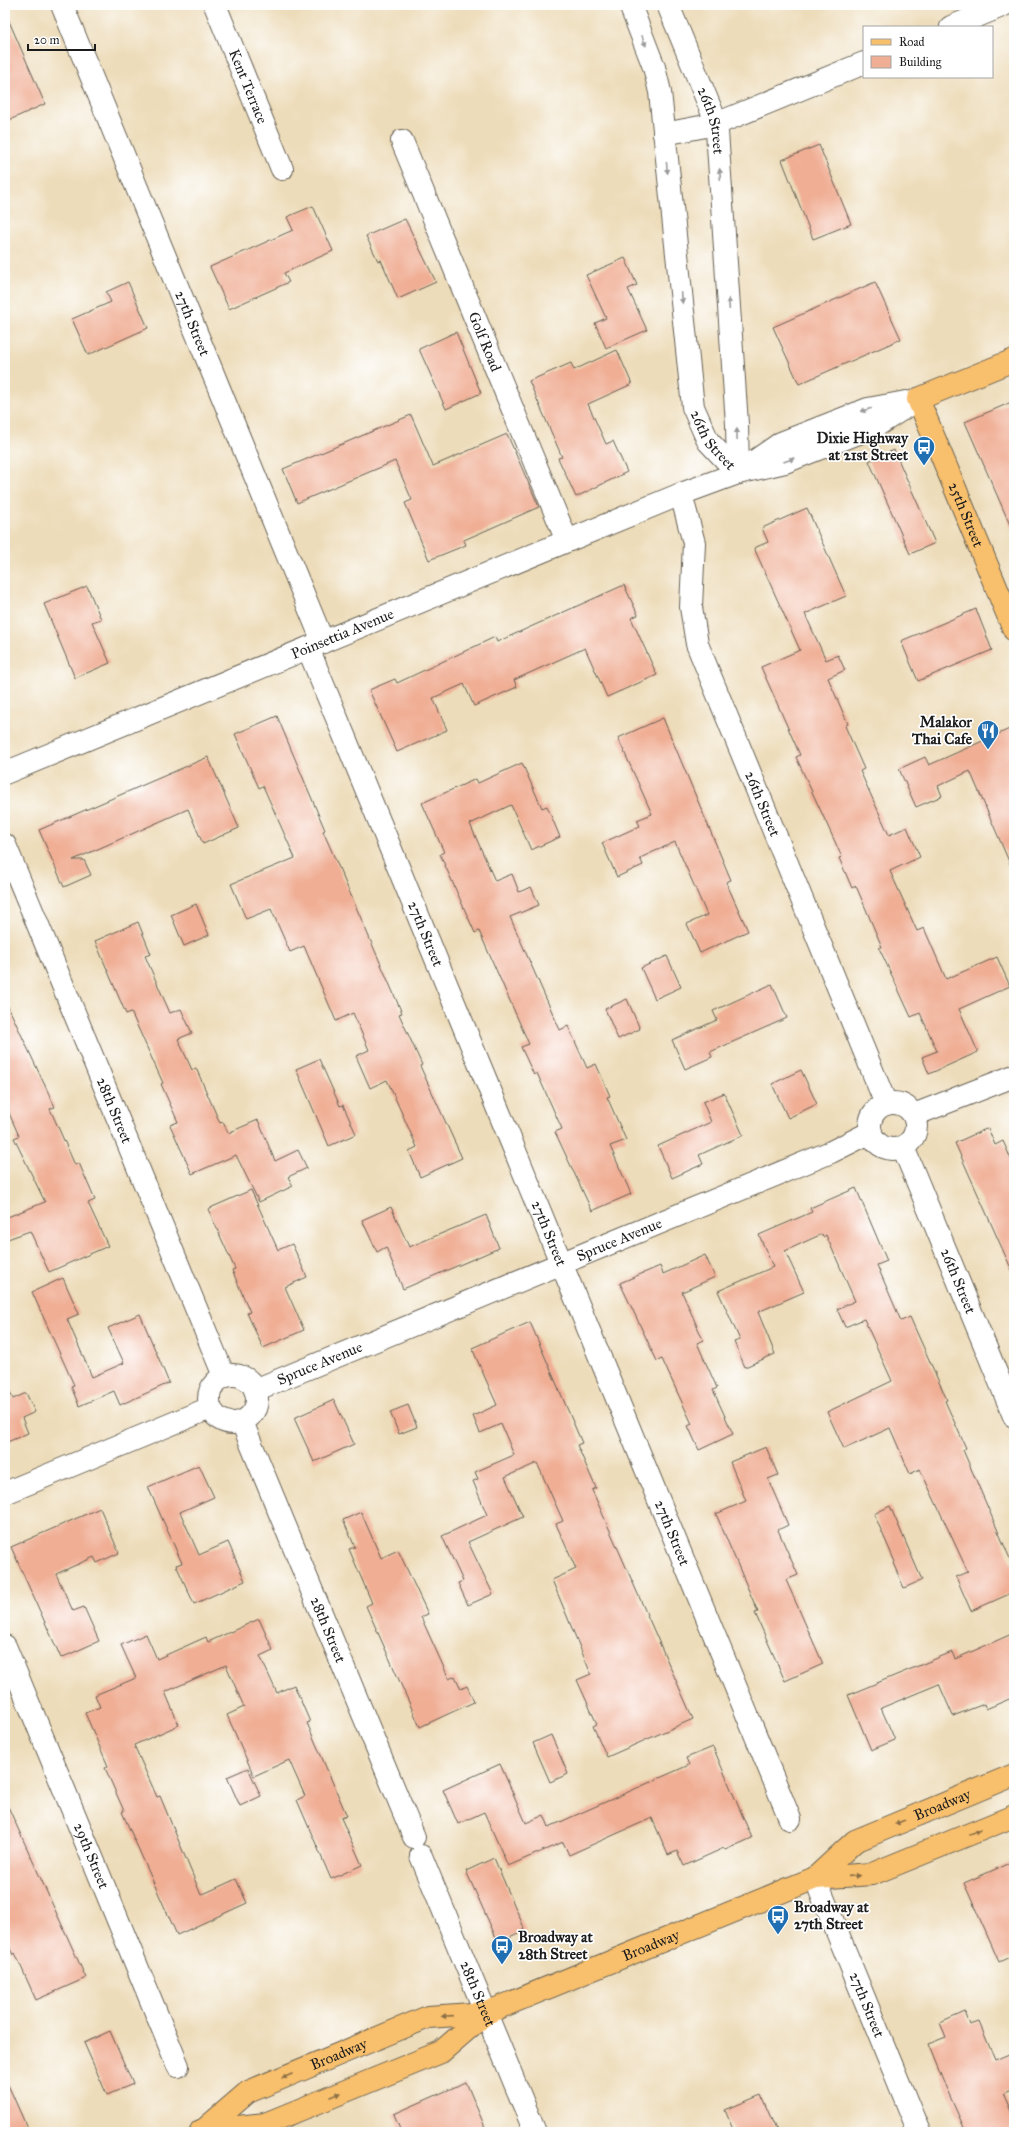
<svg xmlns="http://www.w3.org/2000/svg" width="1019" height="2137" font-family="'IM FELL Great Primer',serif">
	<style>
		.building { fill: #f0af95 }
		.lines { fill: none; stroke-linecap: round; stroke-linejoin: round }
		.minor-casing { stroke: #655f53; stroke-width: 24 }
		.major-casing { stroke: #655f53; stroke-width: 24 }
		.minor { stroke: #fff; stroke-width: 22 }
		.major { stroke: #f8bf6c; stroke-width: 22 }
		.oneway { fill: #999 }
		.oneway2 { fill: #8a6e44 }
		.labels { text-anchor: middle; stroke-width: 3.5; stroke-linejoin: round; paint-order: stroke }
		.street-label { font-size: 15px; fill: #1c1c1c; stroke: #fff }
		.poi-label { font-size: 15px; font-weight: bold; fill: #1c1c1c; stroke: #fff; text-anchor: end }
	</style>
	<rect width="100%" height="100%" fill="#fff"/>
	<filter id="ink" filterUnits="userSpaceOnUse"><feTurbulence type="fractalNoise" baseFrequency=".025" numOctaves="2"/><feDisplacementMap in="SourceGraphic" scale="8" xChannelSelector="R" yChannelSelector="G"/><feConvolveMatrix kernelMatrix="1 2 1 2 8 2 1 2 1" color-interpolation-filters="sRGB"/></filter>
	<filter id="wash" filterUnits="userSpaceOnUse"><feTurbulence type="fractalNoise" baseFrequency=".012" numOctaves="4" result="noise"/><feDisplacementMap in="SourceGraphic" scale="16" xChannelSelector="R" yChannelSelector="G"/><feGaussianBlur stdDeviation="0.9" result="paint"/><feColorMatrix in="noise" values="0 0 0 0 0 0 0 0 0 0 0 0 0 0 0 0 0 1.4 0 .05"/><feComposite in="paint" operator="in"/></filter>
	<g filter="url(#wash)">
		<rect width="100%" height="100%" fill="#eddcb9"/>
		<g id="blocks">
			<path class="building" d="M 5,12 L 45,104 L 5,122 Z
				M 819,145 L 851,224 L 813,239 L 782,160 Z
				M 313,206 L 333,251 L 284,273 L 289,282 L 229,309 L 210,267 L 293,230 L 287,217 Z
				M 405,219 L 436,282 L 398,299 L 381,260 L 378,261 L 366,236 Z
				M 625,258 L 637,285 L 628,289 L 647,330 L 606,348 L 595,323 L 606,318 L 586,275 Z
				M 128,282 L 148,328 L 88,355 L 72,319 L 111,302 L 106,292 Z
				M 875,282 L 901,339 L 799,384 L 773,327 Z
				M 456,332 L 481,393 L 446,409 L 419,349 Z
				M 617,350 L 632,384 L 588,404 L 606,444 L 613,441 L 627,472 L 576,497 L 558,458 L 562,457 L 529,381 L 571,363 L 574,370 Z
				M 1014,401 L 1014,534 L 965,422 Z
				M 411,415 L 433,466 L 507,434 L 539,507 L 464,540 L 466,545 L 429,560 L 405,503 L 412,500 L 395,461 L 297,503 L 283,469 Z
				M 894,450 L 935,543 L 910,554 L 869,461 Z
				M 807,508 L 846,596 L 805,614 L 826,660 L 838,655 L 845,670 L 828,678 L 848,724 L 845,726 L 864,769 L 860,771 L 889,835 L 907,827 L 920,857 L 890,871 L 917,931 L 924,928 L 946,979 L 997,957 L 1010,986 L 959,1009 L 978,1052 L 929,1074 L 922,1057 L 937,1051 L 920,1013 L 911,1017 L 887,965 L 879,948 L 882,947 L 856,886 L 852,888 L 839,858 L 842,857 L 796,757 L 800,755 L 761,667 L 800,650 L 754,548 L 768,542 L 762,528 Z
				M 624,585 L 638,615 L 631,618 L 657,675 L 607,697 L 585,648 L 514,680 L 517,687 L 474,706 L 464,684 L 433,698 L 447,730 L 397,752 L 369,690 L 395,679 L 397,683 L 495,637 L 497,642 Z
				M 87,586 L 101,619 L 92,622 L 110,663 L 75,678 L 44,604 Z
				M 976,609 L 992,650 L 918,681 L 901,641 Z
				M 277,716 L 325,830 L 323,831 L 402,1013 L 399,1014 L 422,1065 L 420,1066 L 462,1158 L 420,1177 L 409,1151 L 417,1147 L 387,1080 L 370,1088 L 356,1056 L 369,1050 L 353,1013 L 336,1021 L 304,946 L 290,952 L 271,909 L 246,919 L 231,884 L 295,858 L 263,786 L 259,788 L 235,734 Z
				M 663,718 L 731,880 L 726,882 L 748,931 L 700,953 L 687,924 L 707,915 L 675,842 L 640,858 L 643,865 L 617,877 L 602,843 L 640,826 L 637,820 L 652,814 L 618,738 Z
				M 1014,727 L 1014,873 L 970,771 L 938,786 L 942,796 L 916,807 L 899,769 L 925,757 L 929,765 Z
				M 208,757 L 239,828 L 203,844 L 188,809 L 73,860 L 84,860 L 91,875 L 64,887 L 39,830 Z
				M 522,763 L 542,808 L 547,806 L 560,837 L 531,850 L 511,805 L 470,824 L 495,881 L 512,874 L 519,892 L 531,887 L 539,905 L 510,917 L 560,1030 L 568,1026 L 587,1068 L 596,1064 L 610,1096 L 607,1097 L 626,1140 L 610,1146 L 631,1194 L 592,1211 L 555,1132 L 562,1129 L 537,1073 L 534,1075 L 521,1047 L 529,1044 L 479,931 L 475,933 L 440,854 L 444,852 L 422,803 L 476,779 L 478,783 Z
				M 196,904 L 209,935 L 184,946 L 171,915 Z
				M 138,922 L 151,954 L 145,956 L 170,1013 L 181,1009 L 192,1033 L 178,1039 L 192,1070 L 196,1068 L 220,1123 L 223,1122 L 228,1133 L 258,1120 L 275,1161 L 298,1150 L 307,1168 L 288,1177 L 293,1186 L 259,1202 L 236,1155 L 192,1174 L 170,1125 L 178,1122 L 161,1084 L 163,1083 L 131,1012 L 126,1014 L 95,941 Z
				M 667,956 L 681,987 L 655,999 L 641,968 Z
				M 772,984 L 787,1018 L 710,1052 L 712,1057 L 685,1069 L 672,1040 L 717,1020 L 713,1011 Z
				M 627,999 L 640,1029 L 618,1039 L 605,1009 Z
				M 5,1000 L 55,1107 L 50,1109 L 75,1165 L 79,1163 L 95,1200 L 88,1203 L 108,1246 L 49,1272 L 30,1231 L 5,1240 L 5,1218 L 45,1202 L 14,1138 L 19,1136 L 5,1104 Z
				M 319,1059 L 340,1106 L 343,1105 L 356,1134 L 329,1146 L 296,1069 Z
				M 801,1070 L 817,1104 L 788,1118 L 772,1084 Z
				M 724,1093 L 743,1135 L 699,1155 L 703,1164 L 672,1178 L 658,1146 L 711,1122 L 703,1102 Z
				M 988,1128 L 995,1145 L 1003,1141 L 1014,1166 L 1014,1275 L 955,1143 Z
				M 856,1188 L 887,1261 L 877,1265 L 901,1321 L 910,1317 L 947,1400 L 945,1401 L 966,1448 L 963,1450 L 1014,1568 L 1014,1592 L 971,1611 L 956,1577 L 968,1572 L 920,1469 L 910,1474 L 890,1428 L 844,1449 L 827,1412 L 892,1381 L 864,1319 L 845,1327 L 837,1309 L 855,1301 L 826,1235 L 823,1237 L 822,1234 L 785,1251 L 804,1292 L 758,1312 L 775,1354 L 745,1367 L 734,1342 L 740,1340 L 718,1291 L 773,1267 L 759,1235 L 812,1212 L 810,1208 Z
				M 251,1190 L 278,1250 L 292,1244 L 307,1277 L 285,1287 L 304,1330 L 263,1348 L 247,1313 L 250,1312 L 232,1270 L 235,1269 L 208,1209 Z
				M 391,1207 L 409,1247 L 486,1215 L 499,1248 L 403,1289 L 386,1247 L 377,1252 L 362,1220 Z
				M 705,1255 L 715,1277 L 682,1292 L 703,1340 L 697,1343 L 717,1388 L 713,1390 L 733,1434 L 699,1450 L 688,1426 L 692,1424 L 662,1359 L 657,1361 L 620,1283 L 660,1266 L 663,1274 Z
				M 63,1278 L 79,1314 L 67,1319 L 92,1377 L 124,1363 L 108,1328 L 140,1314 L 169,1383 L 120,1405 L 114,1391 L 79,1406 L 71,1386 L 74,1385 L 32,1292 Z
				M 530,1322 L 582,1443 L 577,1445 L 596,1488 L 592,1490 L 693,1719 L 607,1757 L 593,1726 L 597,1724 L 577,1680 L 591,1674 L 552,1580 L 576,1569 L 556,1524 L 563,1521 L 537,1463 L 505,1477 L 523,1517 L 468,1542 L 493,1594 L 468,1605 L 458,1583 L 463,1581 L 442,1536 L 487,1515 L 473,1481 L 478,1479 L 475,1472 L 514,1455 L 501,1424 L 480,1433 L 473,1416 L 497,1405 L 472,1348 Z
				M 5,1380 L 13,1399 L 26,1393 L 35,1412 L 22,1418 L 28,1433 L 5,1443 Z
				M 334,1400 L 354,1444 L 314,1462 L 294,1418 Z
				M 408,1405 L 417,1427 L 399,1434 L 390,1412 Z
				M 766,1447 L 778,1475 L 768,1479 L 788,1525 L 778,1530 L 798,1575 L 786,1580 L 823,1664 L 785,1681 L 755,1613 L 758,1612 L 716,1514 L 746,1501 L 730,1462 Z
				M 199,1465 L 214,1497 L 180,1512 L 199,1555 L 228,1542 L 245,1581 L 194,1604 L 176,1565 L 182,1563 L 148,1487 Z
				M 890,1506 L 922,1580 L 904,1588 L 893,1563 L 895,1562 L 874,1514 Z
				M 100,1508 L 119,1553 L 97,1563 L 94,1557 L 56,1574 L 73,1611 L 84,1607 L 99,1641 L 61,1658 L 11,1547 Z
				M 361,1512 L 381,1558 L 398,1550 L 428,1614 L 421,1617 L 449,1679 L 455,1676 L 461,1689 L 467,1686 L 474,1702 L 420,1727 L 366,1606 L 372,1603 L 349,1549 L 355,1547 L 343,1520 Z
				M 259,1619 L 273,1650 L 260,1656 L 277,1693 L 294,1685 L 310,1722 L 307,1723 L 347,1816 L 341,1818 L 362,1865 L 331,1879 L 297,1800 L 305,1796 L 289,1760 L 254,1776 L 227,1715 L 244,1707 L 226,1665 L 165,1692 L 179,1725 L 134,1745 L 157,1797 L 160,1796 L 201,1895 L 236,1879 L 247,1903 L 177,1935 L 122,1812 L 124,1811 L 105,1768 L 108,1766 L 85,1713 L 100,1707 L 95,1695 L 136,1678 L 121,1645 L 146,1634 L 157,1659 L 206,1637 L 208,1642 Z
				M 1014,1633 L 1014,1697 L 986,1709 L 984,1704 L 953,1716 L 939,1684 L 881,1708 L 895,1740 L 871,1750 L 848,1695 L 952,1652 L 955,1659 Z
				M 551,1735 L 568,1774 L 550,1782 L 533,1743 Z
				M 713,1747 L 752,1838 L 725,1850 L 724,1848 L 684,1866 L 677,1851 L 668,1855 L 652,1818 L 569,1855 L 563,1842 L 508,1866 L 484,1812 L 458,1824 L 443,1790 L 500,1764 L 526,1823 L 544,1815 L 549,1827 L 689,1765 L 686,1758 Z
				M 248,1768 L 261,1796 L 240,1806 L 227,1777 Z
				M 5,1800 L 86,1978 L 36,2000 L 15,1953 L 13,1955 L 5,1938 Z
				M 494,1858 L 525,1930 L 498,1942 L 466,1871 Z
				M 1014,1861 L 1014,1955 L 999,1962 L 964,1883 Z
				M 965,2012 L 970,2025 L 979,2022 L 995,2060 L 1009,2054 L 1014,2064 L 1014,2089 L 1004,2093 L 1014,2116 L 1014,2132 L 966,2132 L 944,2083 L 928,2044 L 946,2037 L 940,2023 Z
				M 110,2031 L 133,2084 L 107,2095 L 84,2043 Z
				M 5,2078 L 29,2132 L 5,2132 Z
				M 466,2082 L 487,2132 L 401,2132 L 394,2114 Z
				M 761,2095 L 777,2132 L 734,2132 L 725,2110 Z"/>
		</g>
	</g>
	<g filter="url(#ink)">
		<use href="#blocks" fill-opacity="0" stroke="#655f53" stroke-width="1"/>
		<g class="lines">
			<g class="minor-casing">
				<g id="minor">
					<path id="s1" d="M 62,5 L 323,642"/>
					<path id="s2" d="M 215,5 L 282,169"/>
					<path id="s3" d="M 630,5 L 654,67 L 660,92 L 693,407 L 708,441 L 738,473"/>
					<path id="s4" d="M 668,5 L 712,112 L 717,131 L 737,424 L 738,473"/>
					<path d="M 951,27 L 1004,5"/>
					<path d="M 664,134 L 716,124 L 864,63"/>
					<path id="s5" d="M 402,141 L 567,541"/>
					<path d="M 749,465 L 781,443 L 868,409 L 906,402"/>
					<path id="s6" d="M 681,494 L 694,543 L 691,607 L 697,644 L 886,1104"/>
					<path id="s7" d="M 308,648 L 790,1819"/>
					<path id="s8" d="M 5,773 L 681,494 L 738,473 L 785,462 L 876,426 L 918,399"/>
					<path id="s9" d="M 5,845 L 224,1376"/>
					<circle cx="893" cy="1126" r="23"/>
					<path d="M 914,1115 L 1014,1076"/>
					<path id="s10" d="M 903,1147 L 1014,1416"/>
					<circle cx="233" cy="1399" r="24"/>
					<path id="s11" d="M 255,1390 L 831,1152 L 871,1132"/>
					<path id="s12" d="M 242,1422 L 414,1837"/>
					<path d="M 5,1493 L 210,1408"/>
					<path id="s13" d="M 5,1646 L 178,2066"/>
					<path id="s14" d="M 421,1856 L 535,2132"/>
					<path id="s15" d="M 815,1878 L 919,2132"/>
				</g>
			</g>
			<g class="major-casing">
				<g id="major">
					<path id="s16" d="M 1014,360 L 918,399 L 1014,630"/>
					<path id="s17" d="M 815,1878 L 855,1841 L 1014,1775"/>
					<path id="s18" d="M 205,2129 L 248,2092 L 428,2017 L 486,2013 L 815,1878 L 872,1874 L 1014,1816"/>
					<path d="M 201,2131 L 265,2124 L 441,2052 L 486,2013"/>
				</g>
			</g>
			<use href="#minor" class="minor"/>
			<use href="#major" class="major"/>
		</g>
		<defs><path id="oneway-solid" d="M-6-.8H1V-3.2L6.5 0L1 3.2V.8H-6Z"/></defs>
		<g class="oneway">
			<use href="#oneway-solid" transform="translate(644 41) rotate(69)"/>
			<use href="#oneway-solid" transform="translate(667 168) rotate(84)"/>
			<use href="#oneway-solid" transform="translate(720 174) rotate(-94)"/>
			<use href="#oneway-solid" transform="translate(682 298) rotate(85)"/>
			<use href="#oneway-solid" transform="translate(729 304) rotate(-94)"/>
			<use href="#oneway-solid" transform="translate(866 410) rotate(162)"/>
			<use href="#oneway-solid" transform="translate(737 434) rotate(-91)"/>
			<use href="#oneway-solid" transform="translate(789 460) rotate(-20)"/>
		</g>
		<g class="oneway2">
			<use href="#oneway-solid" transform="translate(900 1822) rotate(157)"/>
			<use href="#oneway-solid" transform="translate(975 1832) rotate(-22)"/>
			<use href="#oneway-solid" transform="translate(854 1876) rotate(-4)"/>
			<use href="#oneway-solid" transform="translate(447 2016) rotate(176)"/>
			<use href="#oneway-solid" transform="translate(287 2076) rotate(157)"/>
			<use href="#oneway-solid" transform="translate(336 2095) rotate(-22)"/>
		</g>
	</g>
	<defs>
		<g id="bus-pin" transform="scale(1.15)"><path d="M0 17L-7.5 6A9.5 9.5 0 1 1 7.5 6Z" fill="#1f6fb2" stroke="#fff"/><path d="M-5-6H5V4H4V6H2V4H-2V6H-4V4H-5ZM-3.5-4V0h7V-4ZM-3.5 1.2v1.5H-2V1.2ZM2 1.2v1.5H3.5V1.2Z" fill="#fff"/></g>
		<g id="restaurant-pin" transform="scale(1.15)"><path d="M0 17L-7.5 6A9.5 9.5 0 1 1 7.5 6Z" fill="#1f6fb2" stroke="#fff"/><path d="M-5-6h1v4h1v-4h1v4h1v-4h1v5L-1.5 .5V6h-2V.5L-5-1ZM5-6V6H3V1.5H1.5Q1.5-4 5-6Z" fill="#fff"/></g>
	</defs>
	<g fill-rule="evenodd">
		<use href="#bus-pin" x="924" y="447"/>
		<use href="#restaurant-pin" x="988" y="731"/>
		<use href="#bus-pin" x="778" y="1916"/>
		<use href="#bus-pin" x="502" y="1946"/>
	</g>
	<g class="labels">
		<g class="street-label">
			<text dy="5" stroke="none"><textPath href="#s2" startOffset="88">Kent Terrace</textPath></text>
			<text dy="5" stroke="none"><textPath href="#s4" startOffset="124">26th Street</textPath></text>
			<text dy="5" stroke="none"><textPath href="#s1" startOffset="344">27th Street</textPath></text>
			<text dy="5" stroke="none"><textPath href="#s5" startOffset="217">Golf Road</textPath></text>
			<text dy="5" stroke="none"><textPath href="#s3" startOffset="448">26th Street</textPath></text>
			<text dy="5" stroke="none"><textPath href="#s16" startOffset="229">25th Street</textPath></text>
			<text dy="5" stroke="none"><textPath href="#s8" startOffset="365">Poinsettia Avenue</textPath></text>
			<text dy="5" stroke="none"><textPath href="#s6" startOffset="325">26th Street</textPath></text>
			<text dy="5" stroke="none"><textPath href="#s7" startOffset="309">27th Street</textPath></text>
			<text dy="5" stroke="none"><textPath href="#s9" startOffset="287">28th Street</textPath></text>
			<text dy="5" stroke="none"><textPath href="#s7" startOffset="633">27th Street</textPath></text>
			<text dy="5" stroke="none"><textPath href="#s11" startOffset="394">Spruce Avenue</textPath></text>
			<text dy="5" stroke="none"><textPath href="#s10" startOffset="145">26th Street</textPath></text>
			<text dy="5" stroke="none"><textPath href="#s11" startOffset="70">Spruce Avenue</textPath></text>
			<text dy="5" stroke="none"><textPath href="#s7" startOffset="957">27th Street</textPath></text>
			<text dy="5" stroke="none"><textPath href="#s12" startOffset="225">28th Street</textPath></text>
			<text dy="5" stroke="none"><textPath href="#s17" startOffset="149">Broadway</textPath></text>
			<text dy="5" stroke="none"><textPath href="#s13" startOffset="227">29th Street</textPath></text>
			<text dy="5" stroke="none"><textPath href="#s18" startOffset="488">Broadway</textPath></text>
			<text dy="5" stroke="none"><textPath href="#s14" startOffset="149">28th Street</textPath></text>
			<text dy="5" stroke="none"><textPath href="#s15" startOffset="137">27th Street</textPath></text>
			<text dy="5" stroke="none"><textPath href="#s18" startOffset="155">Broadway</textPath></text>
		</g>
		<g class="poi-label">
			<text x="908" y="443">Dixie Highway<tspan x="908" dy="17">at 21st Street</tspan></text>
			<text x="972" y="727">Malakor<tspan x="972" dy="17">Thai Cafe</tspan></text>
			<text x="794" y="1912" text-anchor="start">Broadway at<tspan x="794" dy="17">27th Street</tspan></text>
			<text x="518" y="1942" text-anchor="start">Broadway at<tspan x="518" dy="17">28th Street</tspan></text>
		</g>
	</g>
	<rect width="1019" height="2137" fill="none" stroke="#fff" stroke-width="20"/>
	<rect x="863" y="26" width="130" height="52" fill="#ffffff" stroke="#a4a4a4"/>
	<rect x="871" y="39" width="20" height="6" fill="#f8bf6c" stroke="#a4a4a4"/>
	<text x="899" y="46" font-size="12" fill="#1c1c1c">Road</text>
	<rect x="871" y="56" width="20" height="12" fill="#f0af95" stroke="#a4a4a4"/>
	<text x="899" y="66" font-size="12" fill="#1c1c1c">Building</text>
	<path d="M28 44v6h67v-6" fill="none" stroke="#1c1c1c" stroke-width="2"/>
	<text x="34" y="44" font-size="12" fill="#1c1c1c" stroke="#ffffff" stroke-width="3" paint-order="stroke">20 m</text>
</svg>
